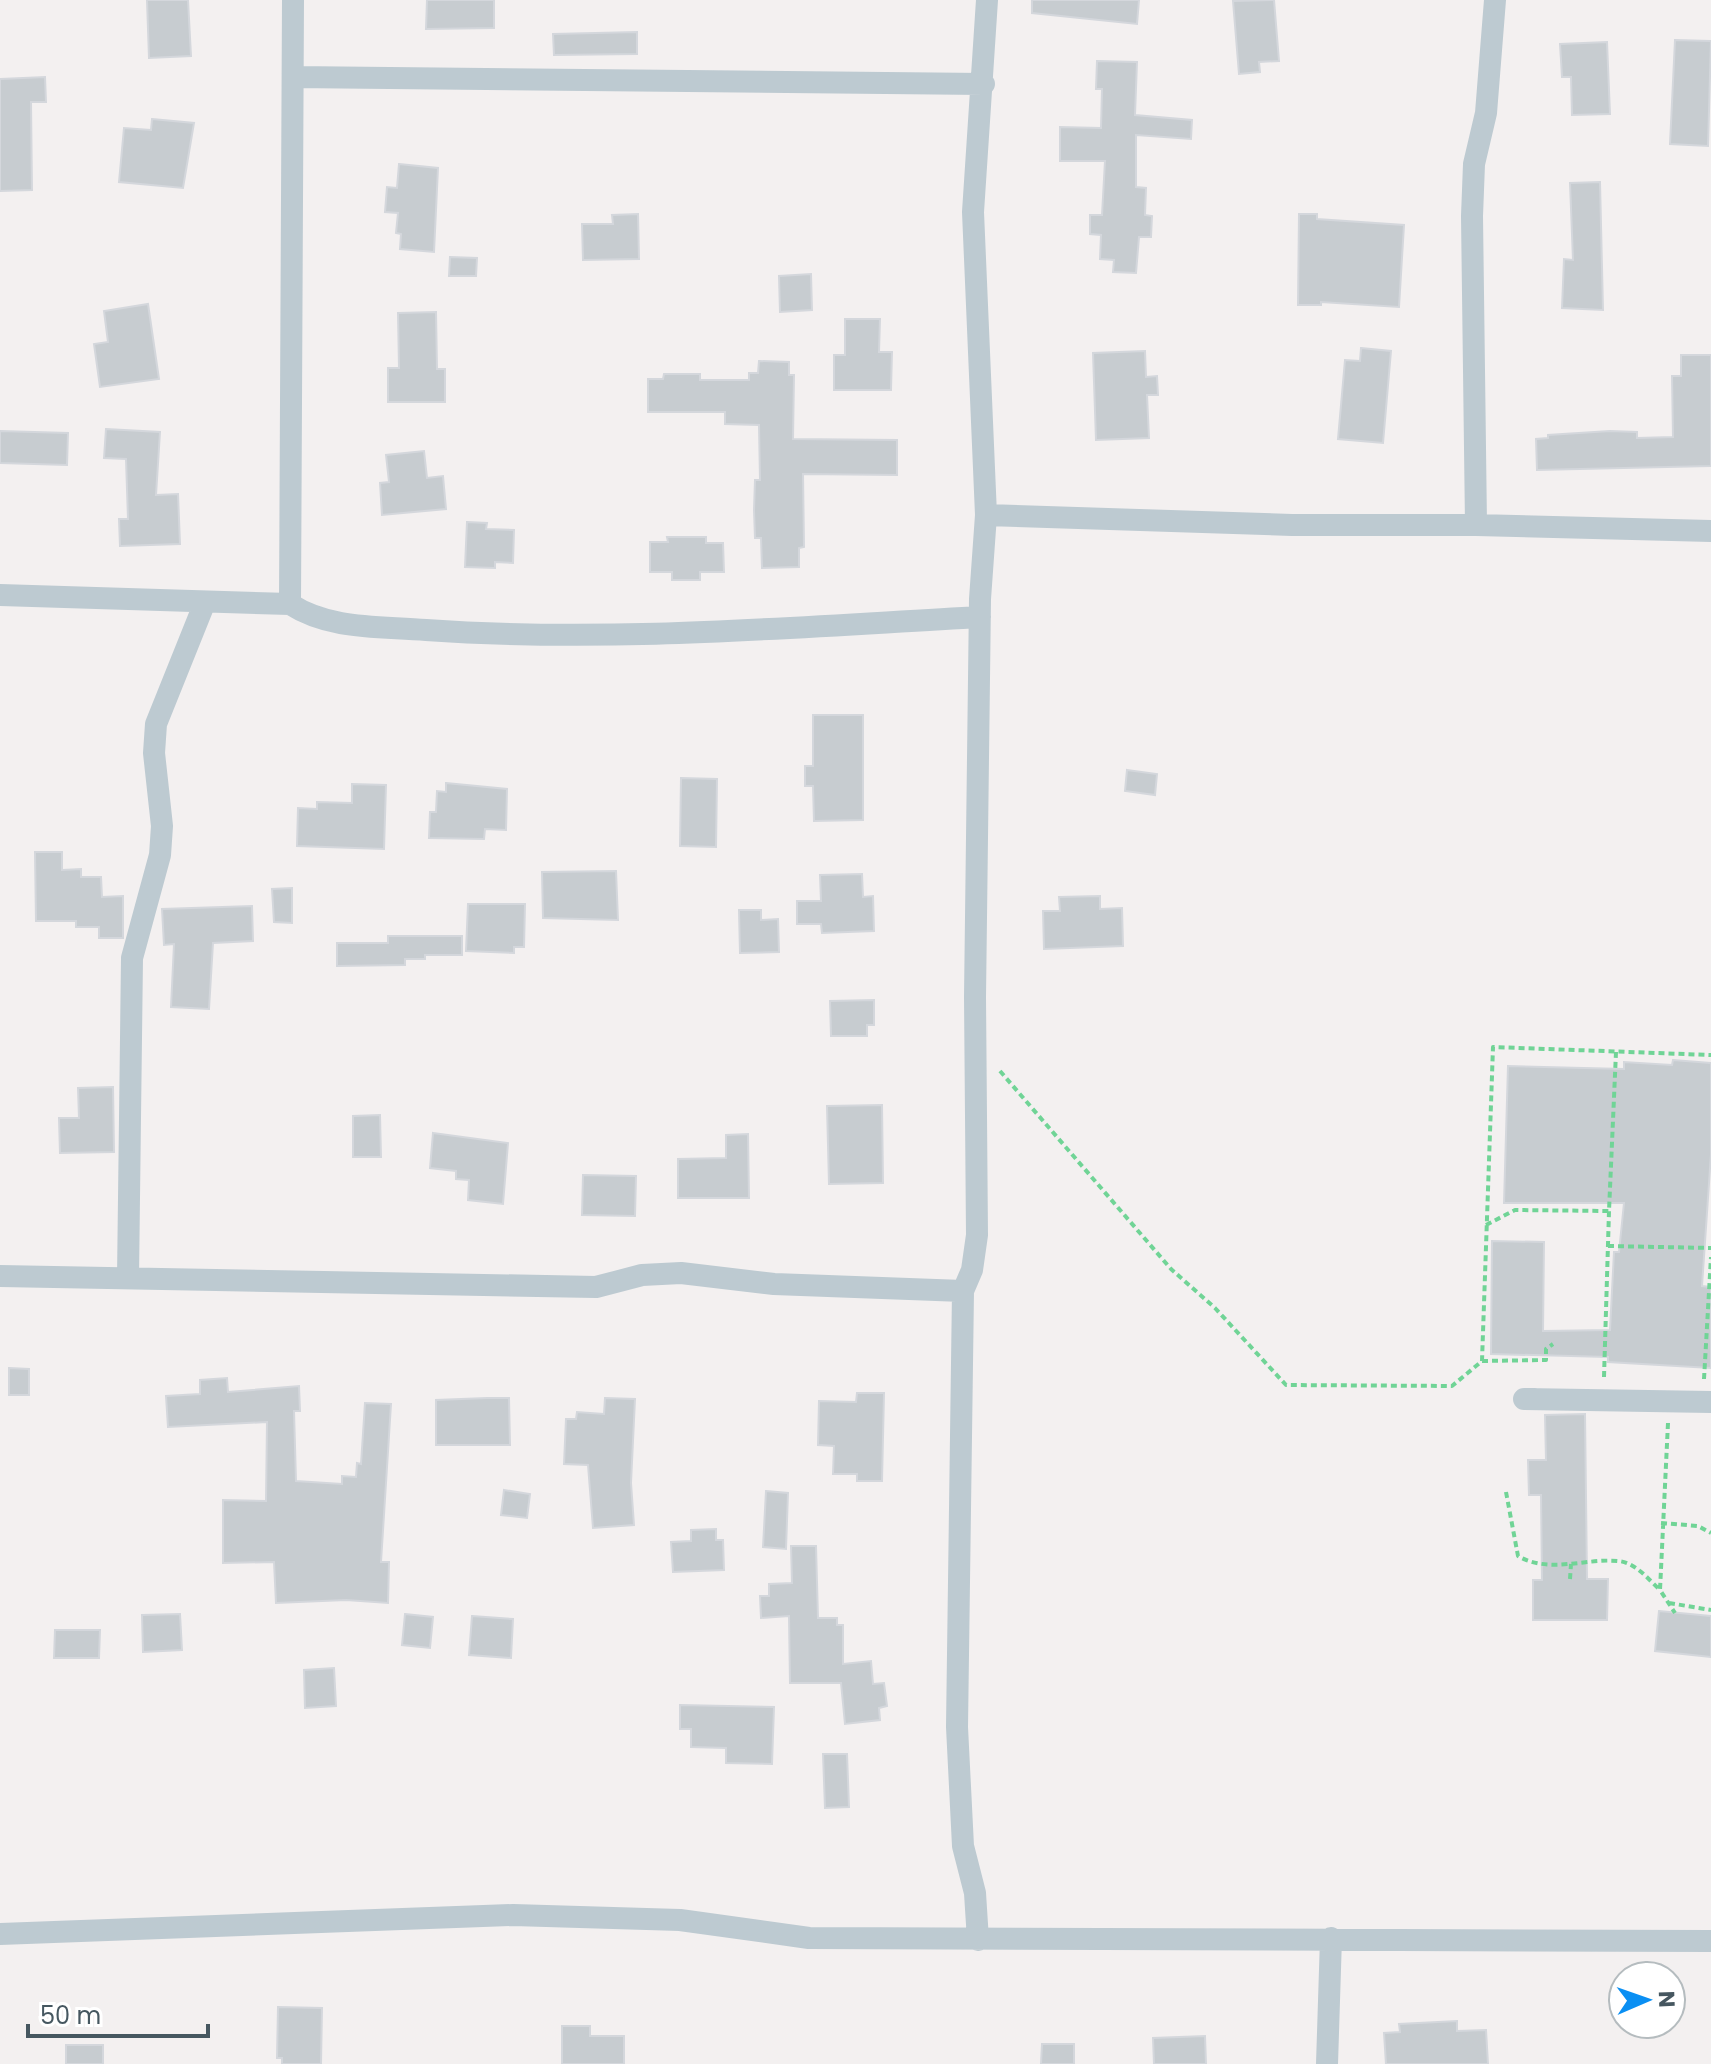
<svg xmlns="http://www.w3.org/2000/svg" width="1711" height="2064" font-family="Poppins,sans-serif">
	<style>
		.building { fill: #c7ccd0; stroke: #d4d7dc; stroke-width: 2 }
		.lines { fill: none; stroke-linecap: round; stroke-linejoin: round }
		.path { stroke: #70d496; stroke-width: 4; stroke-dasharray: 6 4; stroke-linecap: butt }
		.minor { stroke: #bdcad1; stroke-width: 22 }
	</style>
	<rect width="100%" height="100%" fill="#f3f0f0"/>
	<path class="building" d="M 147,0 L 188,0 L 191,56 L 149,58 Z
		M 427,0 L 494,0 L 494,28 L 426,29 Z
		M 1032,0 L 1139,0 L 1137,24 L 1032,13 Z
		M 1274,0 L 1279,61 L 1259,62 L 1260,72 L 1239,74 L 1233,1 Z
		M 637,32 L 637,54 L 554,55 L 553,34 Z
		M 1675,40 L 1711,41 L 1708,146 L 1670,144 Z
		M 1607,42 L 1610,114 L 1572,115 L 1571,77 L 1562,77 L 1560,44 Z
		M 1097,61 L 1137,62 L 1135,115 L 1192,120 L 1191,139 L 1136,135 L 1136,187 L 1146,188 L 1145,215 L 1152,216 L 1151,237 L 1139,237 L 1136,273 L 1113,272 L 1114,260 L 1100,259 L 1101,235 L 1090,234 L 1090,215 L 1102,215 L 1105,161 L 1060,161 L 1060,127 L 1101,128 L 1102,89 L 1096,89 Z
		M 45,77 L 46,102 L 31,102 L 32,190 L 0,191 L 0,79 Z
		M 152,119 L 194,123 L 183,188 L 119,182 L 124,128 L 151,130 Z
		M 399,164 L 438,168 L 434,252 L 400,249 L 401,234 L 396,233 L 398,213 L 385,212 L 387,187 L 397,188 Z
		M 1600,182 L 1603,310 L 1562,308 L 1564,259 L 1573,260 L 1570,183 Z
		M 638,214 L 639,259 L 583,260 L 582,224 L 613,224 L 612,215 Z
		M 1299,214 L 1317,214 L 1317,219 L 1404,225 L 1399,307 L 1321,302 L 1321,305 L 1298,305 Z
		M 450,257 L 477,258 L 476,276 L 449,276 Z
		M 811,274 L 812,310 L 780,312 L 779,276 Z
		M 148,304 L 159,379 L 100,387 L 94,344 L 108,342 L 104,311 Z
		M 436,312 L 437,369 L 445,369 L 445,402 L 388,402 L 388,368 L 399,368 L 398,313 Z
		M 845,319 L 880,319 L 879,352 L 892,352 L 891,390 L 834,390 L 834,355 L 845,355 Z
		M 1361,348 L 1391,351 L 1383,443 L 1338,439 L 1345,360 L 1360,361 Z
		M 1145,351 L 1146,377 L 1157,376 L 1158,395 L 1147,395 L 1149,438 L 1096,440 L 1093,353 Z
		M 1681,355 L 1711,355 L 1711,466 L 1537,470 L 1536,439 L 1548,438 L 1548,435 L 1610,431 L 1637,432 L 1637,438 L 1673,437 L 1672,376 L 1681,376 Z
		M 759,361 L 789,362 L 789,375 L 794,375 L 793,439 L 897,440 L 897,475 L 803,474 L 804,547 L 799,548 L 799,567 L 762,568 L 761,538 L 755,538 L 754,510 L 755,480 L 760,480 L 759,425 L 725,424 L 725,412 L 648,412 L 648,379 L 663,379 L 664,374 L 700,374 L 700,380 L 749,380 L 749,373 L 758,373 Z
		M 106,429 L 160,432 L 156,495 L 178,494 L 180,544 L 120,546 L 119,519 L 128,519 L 126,459 L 104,458 Z
		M 0,431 L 68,433 L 67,465 L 0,463 Z
		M 424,451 L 427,478 L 443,476 L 446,509 L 382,515 L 380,483 L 389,482 L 386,455 Z
		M 467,522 L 487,523 L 486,529 L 514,530 L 513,563 L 495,562 L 495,568 L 465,567 Z
		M 667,537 L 706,537 L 706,543 L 723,543 L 724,572 L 700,572 L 700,580 L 672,580 L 672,572 L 650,572 L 650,542 L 668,542 Z
		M 813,715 L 863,715 L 863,820 L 814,821 L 813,786 L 805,786 L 805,766 L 813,766 Z
		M 1127,770 L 1157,774 L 1155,795 L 1125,791 Z
		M 681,778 L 717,779 L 716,847 L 680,846 Z
		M 446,783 L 507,789 L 506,830 L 485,829 L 484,839 L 429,838 L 430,812 L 436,812 L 437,791 L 446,792 Z
		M 352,784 L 386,785 L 384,849 L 297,846 L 298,808 L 317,809 L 317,802 L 352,803 Z
		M 35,852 L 62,852 L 62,870 L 81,869 L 81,877 L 101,877 L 102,897 L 123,896 L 123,938 L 99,938 L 99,927 L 76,927 L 76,921 L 36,921 Z
		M 616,871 L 618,920 L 543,918 L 542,872 Z
		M 862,874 L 863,897 L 873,896 L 874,931 L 822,933 L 821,924 L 797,924 L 797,901 L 821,901 L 820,875 Z
		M 292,888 L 292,923 L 274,922 L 272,889 Z
		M 1100,896 L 1100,909 L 1122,908 L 1123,946 L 1044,949 L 1043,911 L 1060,911 L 1059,897 Z
		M 468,904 L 525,904 L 524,947 L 514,947 L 514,953 L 466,951 Z
		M 252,906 L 253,941 L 213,943 L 209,1009 L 171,1007 L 174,944 L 164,945 L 162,909 Z
		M 739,910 L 761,910 L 761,920 L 778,919 L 779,952 L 740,953 Z
		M 388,936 L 462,936 L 462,955 L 425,955 L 425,959 L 405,959 L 405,965 L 337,966 L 337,943 L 388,943 Z
		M 874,1000 L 874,1025 L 867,1025 L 867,1036 L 831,1036 L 830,1001 Z
		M 1673,1060 L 1711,1063 L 1711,1154 L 1702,1286 L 1711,1287 L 1711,1368 L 1608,1362 L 1608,1357 L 1491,1354 L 1492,1241 L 1544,1242 L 1543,1331 L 1610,1330 L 1614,1252 L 1619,1252 L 1624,1203 L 1504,1203 L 1508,1066 L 1624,1069 L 1624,1062 L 1672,1065 Z
		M 113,1087 L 114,1152 L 60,1153 L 59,1118 L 79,1118 L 78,1088 Z
		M 882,1105 L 883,1183 L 829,1184 L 827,1106 Z
		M 380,1115 L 381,1157 L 353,1157 L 353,1116 Z
		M 433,1133 L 508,1143 L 503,1204 L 468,1200 L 469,1180 L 456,1179 L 456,1171 L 430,1168 Z
		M 748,1134 L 749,1198 L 678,1198 L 678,1159 L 726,1158 L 726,1135 Z
		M 583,1175 L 636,1176 L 635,1216 L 582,1215 Z
		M 9,1368 L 29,1369 L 29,1395 L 9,1395 Z
		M 227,1378 L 228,1392 L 299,1386 L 300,1411 L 294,1411 L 296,1481 L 342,1484 L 342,1476 L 356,1477 L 357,1463 L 361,1464 L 365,1403 L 391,1404 L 381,1562 L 389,1562 L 388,1603 L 346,1600 L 276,1603 L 274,1562 L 223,1563 L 223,1500 L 266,1501 L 267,1422 L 168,1427 L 166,1396 L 200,1394 L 200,1380 Z
		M 857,1393 L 884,1393 L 882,1481 L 857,1481 L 857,1474 L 833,1474 L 834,1446 L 818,1445 L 819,1401 L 856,1402 Z
		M 487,1398 L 509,1398 L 510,1445 L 436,1445 L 436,1400 Z
		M 605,1398 L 635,1399 L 631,1483 L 634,1525 L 593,1528 L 588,1465 L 564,1464 L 566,1419 L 576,1419 L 577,1412 L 604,1414 Z
		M 1585,1414 L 1587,1579 L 1608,1579 L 1607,1620 L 1533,1620 L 1533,1580 L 1542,1580 L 1541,1495 L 1529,1495 L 1528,1460 L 1546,1460 L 1545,1415 Z
		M 504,1490 L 530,1494 L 527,1518 L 501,1515 Z
		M 766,1491 L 788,1493 L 786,1549 L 763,1547 Z
		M 716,1529 L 716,1540 L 723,1540 L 724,1570 L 673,1572 L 671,1542 L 691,1541 L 691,1530 Z
		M 791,1546 L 816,1546 L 818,1618 L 837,1618 L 837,1625 L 843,1625 L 843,1664 L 871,1661 L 873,1684 L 884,1683 L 887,1706 L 879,1708 L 880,1720 L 845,1724 L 841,1683 L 790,1683 L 789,1616 L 761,1618 L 760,1596 L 769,1596 L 769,1584 L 792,1583 Z
		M 1659,1611 L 1711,1616 L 1711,1657 L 1655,1651 Z
		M 180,1614 L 182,1650 L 143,1652 L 142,1615 Z
		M 405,1614 L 433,1617 L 430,1648 L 402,1645 Z
		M 472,1616 L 513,1619 L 511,1658 L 469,1655 Z
		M 55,1630 L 100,1630 L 99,1658 L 54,1658 Z
		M 334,1668 L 336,1706 L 305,1708 L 304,1670 Z
		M 680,1705 L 774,1707 L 772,1764 L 726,1763 L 726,1748 L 691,1747 L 691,1729 L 680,1729 Z
		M 823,1754 L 847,1754 L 849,1807 L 825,1808 Z
		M 278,2007 L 322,2008 L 321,2064 L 282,2064 L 282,2058 L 277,2058 Z
		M 1457,2021 L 1457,2031 L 1486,2030 L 1488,2064 L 1386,2064 L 1384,2033 L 1400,2032 L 1399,2024 Z
		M 562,2026 L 590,2026 L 590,2036 L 624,2036 L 624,2064 L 562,2064 Z
		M 1205,2036 L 1206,2064 L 1154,2064 L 1153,2038 Z
		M 1042,2044 L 1074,2044 L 1074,2064 L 1041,2064 Z
		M 66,2045 L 103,2045 L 103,2064 L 66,2064 Z"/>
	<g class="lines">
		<path class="path" d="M 1000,1071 L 1171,1269 L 1215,1308 L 1286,1385 L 1452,1386 L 1482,1361 L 1493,1047 L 1711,1055
			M 1486,1225 L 1515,1210 L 1609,1211 L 1616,1052
			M 1608,1246 L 1711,1248
			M 1482,1361 L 1546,1360 L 1546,1349 L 1553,1344
			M 1604,1377 L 1609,1211
			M 1704,1379 L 1711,1257
			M 1668,1423 L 1660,1590 L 1675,1613
			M 1506,1492 L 1518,1556 C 1549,1574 1585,1558 1618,1561 C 1635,1562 1648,1579 1660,1590
			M 1661,1523 L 1698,1526 L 1711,1533
			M 1570,1579 L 1571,1564
			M 1669,1603 L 1711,1610"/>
		<path class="minor" d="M 1495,0 L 1486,113 L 1474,164 L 1472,216 L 1476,525 L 1711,531
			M 293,77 L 984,84
			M 986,515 L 1292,525 L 1476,525
			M 0,595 L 290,604 L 293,0
			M 290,604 C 330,630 379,626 426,630 C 610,643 796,627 980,617
			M 0,1276 L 596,1287 L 642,1275 L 681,1273 L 774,1284 L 963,1291
			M 128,1278 L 132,958 L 160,855 L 162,826 L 154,753 L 156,724 L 205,602
			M 1535,1399 L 1524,1399 L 1711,1402
			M 0,1934 L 513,1915 L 680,1920 L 809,1938 L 1711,1941
			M 978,1940 L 975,1893 L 963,1846 L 957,1727 L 963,1291 L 972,1270 L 977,1235 L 975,997 L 980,599 L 986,515 L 973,212 L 987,0
			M 1327,2064 L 1331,1938"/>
	</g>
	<g transform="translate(1647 2000) rotate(88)"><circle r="38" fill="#ffffff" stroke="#b5bcbf" stroke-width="2"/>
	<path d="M0-6L14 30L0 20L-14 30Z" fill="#0a8ff3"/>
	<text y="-12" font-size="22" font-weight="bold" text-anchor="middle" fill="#465760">N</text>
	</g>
	<path d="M28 2024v12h180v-12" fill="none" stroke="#465760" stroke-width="4"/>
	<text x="40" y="2024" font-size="24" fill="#465760" stroke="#ffffff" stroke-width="6" paint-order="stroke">50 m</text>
</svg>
